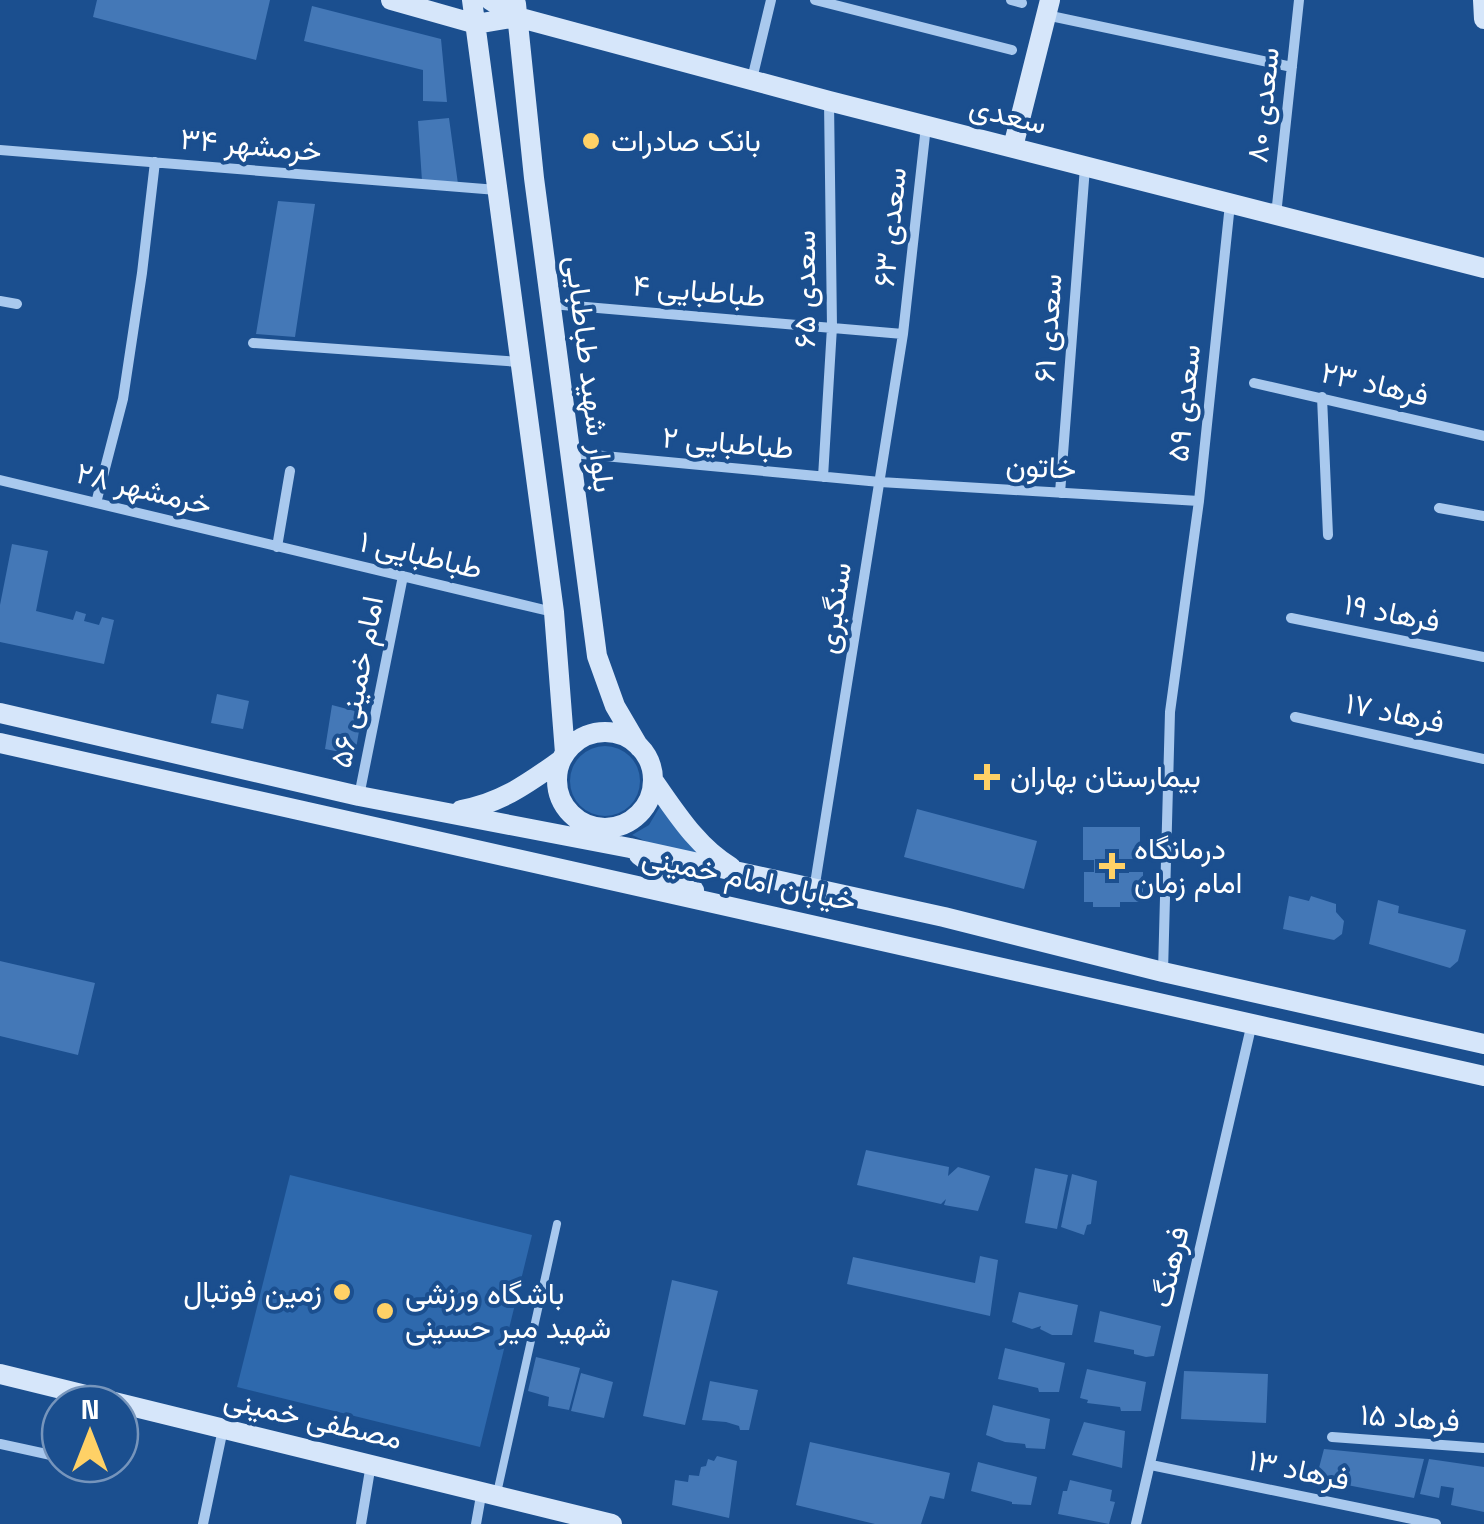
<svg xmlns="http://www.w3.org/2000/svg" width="1484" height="1524" font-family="'Space Grotesk',Vazirmatn,sans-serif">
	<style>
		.green { fill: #2e69ad }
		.building { fill: #4478b7 }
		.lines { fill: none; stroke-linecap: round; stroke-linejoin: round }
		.lane { stroke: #a9c9ee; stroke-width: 8 }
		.street { stroke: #a9c9ee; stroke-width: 10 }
		.secondary { stroke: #d6e6fa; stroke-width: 20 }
		.poi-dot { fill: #ffd166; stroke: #1b4f8f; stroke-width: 4 }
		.labels { text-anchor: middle; stroke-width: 8; stroke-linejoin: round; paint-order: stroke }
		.street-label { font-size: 30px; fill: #fff; stroke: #1b4f8f }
		.poi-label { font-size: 30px; fill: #fff; stroke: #1b4f8f; text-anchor: start }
	</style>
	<rect width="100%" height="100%" fill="#1b4f8f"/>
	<path class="green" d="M570 781a35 35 0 1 1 70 0a35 35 0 1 1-70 0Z
		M 662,803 L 699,856 L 669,852 L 632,835 L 649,825 Z
		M 290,1175 L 532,1235 L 480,1447 L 237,1387 Z"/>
	<path class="building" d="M 97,0 L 270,0 L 256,60 L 93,17 Z
		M 312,6 L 441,39 L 447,102 L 423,101 L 423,70 L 304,41 Z
		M 449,118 L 458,184 L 422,181 L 418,121 Z
		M 278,201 L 315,204 L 295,337 L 256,334 Z
		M 12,544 L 48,551 L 36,611 L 73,620 L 76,611 L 86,614 L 84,621 L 99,625 L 102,617 L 114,620 L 104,664 L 0,642 L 0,605 Z
		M 217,694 L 249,701 L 243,729 L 211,723 Z
		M 332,705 L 362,713 L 355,755 L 325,749 Z
		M 917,809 L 1037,841 L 1024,889 L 904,857 Z
		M 1083,827 L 1140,827 L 1140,859 L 1129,859 L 1129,872 L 1143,872 L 1143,902 L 1120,902 L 1120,907 L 1093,907 L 1093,902 L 1084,902 L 1084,872 L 1094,872 L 1094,860 L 1083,860 Z
		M 1289,896 L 1309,901 L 1311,896 L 1336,904 L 1336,912 L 1344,921 L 1342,934 L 1334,940 L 1283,929 Z
		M 1378,900 L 1399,906 L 1398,913 L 1466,930 L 1458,961 L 1450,968 L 1369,944 Z
		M 0,961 L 95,983 L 78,1055 L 0,1036 Z
		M 866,1150 L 949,1167 L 948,1176 L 958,1167 L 990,1176 L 978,1211 L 944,1205 L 946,1199 L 941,1204 L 857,1185 Z
		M 1035,1168 L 1068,1175 L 1057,1229 L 1025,1223 Z
		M 1072,1174 L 1097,1181 L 1091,1224 L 1087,1225 L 1084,1235 L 1061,1227 Z
		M 980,1256 L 998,1260 L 990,1316 L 847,1284 L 853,1257 L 975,1283 Z
		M 672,1280 L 718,1291 L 685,1425 L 643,1416 Z
		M 1019,1292 L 1078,1305 L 1072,1335 L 1052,1335 L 1040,1329 L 1041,1326 L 1032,1329 L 1012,1322 Z
		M 1100,1311 L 1161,1326 L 1154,1356 L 1146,1357 L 1134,1354 L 1134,1350 L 1094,1342 Z
		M 1005,1348 L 1065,1363 L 1059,1392 L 1039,1392 L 1038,1388 L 998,1379 Z
		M 536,1357 L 580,1368 L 569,1410 L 548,1406 L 549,1397 L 528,1391 Z
		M 1087,1369 L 1146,1382 L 1141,1411 L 1121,1411 L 1120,1407 L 1087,1403 L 1088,1400 L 1080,1398 Z
		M 1184,1371 L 1268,1374 L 1266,1423 L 1181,1419 Z
		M 581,1373 L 613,1382 L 604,1418 L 571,1411 Z
		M 710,1381 L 758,1390 L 749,1430 L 740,1430 L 739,1426 L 726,1422 L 702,1420 Z
		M 993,1405 L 1050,1419 L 1045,1449 L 1026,1448 L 1025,1444 L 1005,1442 L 986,1435 Z
		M 1084,1422 L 1125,1431 L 1122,1468 L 1072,1455 Z
		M 810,1442 L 950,1473 L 944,1499 L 930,1496 L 921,1524 L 875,1524 L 796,1505 Z
		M 1324,1449 L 1424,1459 L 1414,1498 L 1316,1479 Z
		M 717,1456 L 737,1461 L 729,1518 L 672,1505 L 675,1480 L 688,1482 L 689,1475 L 699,1476 L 701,1467 L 706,1466 L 708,1459 L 714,1461 Z
		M 1429,1459 L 1484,1467 L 1484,1512 L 1451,1505 L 1454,1488 L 1441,1486 L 1439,1498 L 1420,1494 Z
		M 978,1462 L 1037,1477 L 1031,1505 L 1012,1504 L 1012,1502 L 971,1491 Z
		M 1070,1480 L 1112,1490 L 1110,1501 L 1115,1502 L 1109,1524 L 1058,1514 L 1063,1491 L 1067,1491 Z"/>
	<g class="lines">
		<path class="lane" d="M 497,1493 L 557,1224"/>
		<path class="street" d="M 815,0 L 1012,50
			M 1011,0 L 1022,3
			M 1046,15 L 1292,67
			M 752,79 L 771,0
			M 0,150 L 497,190
			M 1276,215 L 1299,0
			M 0,301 L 17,304
			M 551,304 L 903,334
			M 253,343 L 520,362
			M 1254,383 L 1484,436
			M 1322,397 L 1328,535
			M 572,453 L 880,482 L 1199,501
			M 823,477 L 832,327 L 829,102
			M 0,480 L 553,612
			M 1060,493 L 1085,167
			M 96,503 L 123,399 L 142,273 L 155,162
			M 1439,508 L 1484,516
			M 277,547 L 290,471
			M 1291,618 L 1484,657
			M 1295,717 L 1484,759
			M 359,796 L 403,576
			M 814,890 L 903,334 L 926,126
			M 1163,972 L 1170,712 L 1199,501 L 1230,204
			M 1332,1437 L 1484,1448
			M 0,1444 L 60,1457
			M 1151,1465 L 1436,1524
			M 203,1524 L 223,1429
			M 361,1524 L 371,1464
			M 476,1524 L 482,1490
			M 1136,1524 L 1252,1023"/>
		<path class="secondary" d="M 391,0 L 476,24 L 517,17
			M 472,0 L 554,612 L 565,753
			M 490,0 L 517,17 L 829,101 L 1484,268
			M 1483,0 L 1484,19
			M 516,4 L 534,178 L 597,656 L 615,706 L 639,747
			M 1013,147 L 1050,0
			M 0,713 L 359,796 L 630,848 L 944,917 L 1163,972 L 1484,1044
			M557 780a48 48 0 1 1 96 0a48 48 0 1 1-96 0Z
			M 0,743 C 494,858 990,961 1484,1076
			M 653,780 C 675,811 697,847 731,867
			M 461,810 C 502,803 528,783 561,760
			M 639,855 L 667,876 L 694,890
			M 0,1374 L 612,1524"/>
	</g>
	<g class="poi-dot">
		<circle cx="591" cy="141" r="10"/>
		<path d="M982 762h10v10h10v10h-10v10h-10v-10h-10v-10h10z"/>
		<path d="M1107 851h10v10h10v10h-10v10h-10v-10h-10v-10h10z"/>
		<circle cx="342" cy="1292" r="10"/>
		<circle cx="385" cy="1311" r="10"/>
	</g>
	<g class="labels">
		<g class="street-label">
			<text transform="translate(1263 105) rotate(-84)" y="10">سعدی ۸۰</text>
			<text transform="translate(1008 115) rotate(14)" y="10">سعدی</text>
			<text transform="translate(251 145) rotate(5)" y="10">خرمشهر ۳۴</text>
			<text transform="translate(890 227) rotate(-84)" y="10">سعدی ۶۳</text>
			<text transform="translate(805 289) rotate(-90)" y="10">سعدی ۶۵</text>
			<text transform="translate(699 291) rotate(5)" y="10">طباطبایی ۴</text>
			<text transform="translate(1048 328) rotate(-86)" y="10">سعدی ۶۱</text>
			<text transform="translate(590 374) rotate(83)" y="10">بلوار شهید طباطبایی</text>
			<text transform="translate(1375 384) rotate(13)" y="10">فرهاد ۲۳</text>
			<text transform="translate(1184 403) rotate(-84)" y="10">سعدی ۵۹</text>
			<text transform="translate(728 443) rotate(5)" y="10">طباطبایی ۲</text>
			<text transform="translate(1041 467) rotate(3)" y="10">خاتون</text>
			<text transform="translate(144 489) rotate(14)" y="10">خرمشهر ۲۸</text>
			<text transform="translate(421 555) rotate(13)" y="10">طباطبایی ۱</text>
			<text transform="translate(834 608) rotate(-81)" y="10">سنگبری</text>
			<text transform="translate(1392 613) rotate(11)" y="10">فرهاد ۱۹</text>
			<text transform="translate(357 682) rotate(-79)" y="10">امام خمینی ۵۶</text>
			<text transform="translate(1395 713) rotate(12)" y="10">فرهاد ۱۷</text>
			<text transform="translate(749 879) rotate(12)" y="10">خیابان امام خمینی</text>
			<text transform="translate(1170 1267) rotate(-77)" y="10">فرهنگ</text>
			<text transform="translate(1410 1418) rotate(4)" y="10">فرهاد ۱۵</text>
			<text transform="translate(313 1419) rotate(13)" y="10">مصطفی خمینی</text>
			<text transform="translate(1299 1470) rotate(12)" y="10">فرهاد ۱۳</text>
		</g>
		<g class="poi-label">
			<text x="611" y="151">بانک صادرات</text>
			<text x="1010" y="787">بیمارستان بهاران</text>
			<text x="1134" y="859">درمانگاه<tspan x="1134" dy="34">امام زمان</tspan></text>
			<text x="322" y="1302" text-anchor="end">زمین فوتبال</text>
			<text x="405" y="1304">باشگاه ورزشی<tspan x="405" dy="34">شهید میر حسینی</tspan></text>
		</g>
	</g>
	<g transform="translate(90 1434)"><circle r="48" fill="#1b4f8f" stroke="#7695bc" stroke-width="2.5"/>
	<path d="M0-8L18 38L0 25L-18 38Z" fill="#ffd166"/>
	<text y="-15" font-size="28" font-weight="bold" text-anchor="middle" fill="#ffffff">N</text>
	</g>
</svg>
